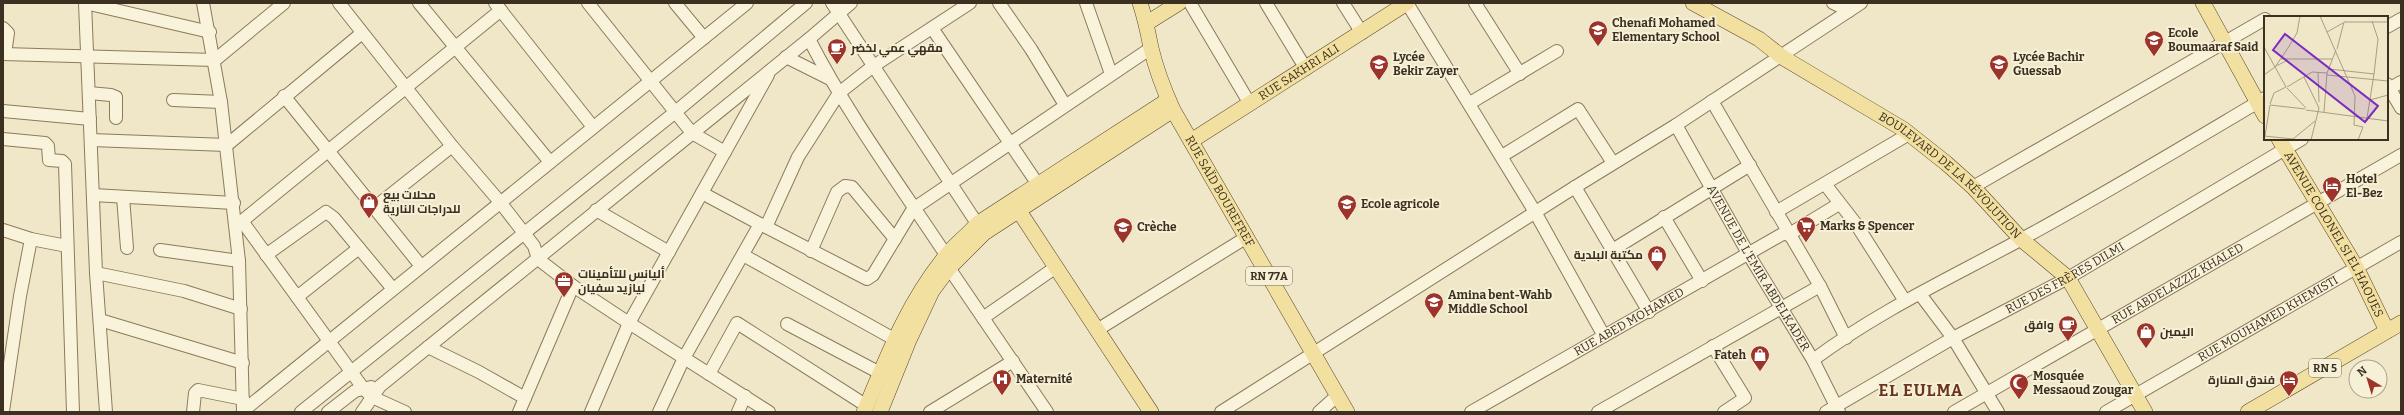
<svg xmlns="http://www.w3.org/2000/svg" width="2404" height="415" font-family="Bitter,Cairo,serif">
	<style>
		.lines { fill: none; stroke-linecap: round; stroke-linejoin: round }
		.minor-casing { stroke: #8c7a5c; stroke-width: 14 }
		.major-casing { stroke: #5a4730; stroke-width: 16 }
		.minor { stroke: #faf3db; stroke-width: 12 }
		.major { stroke: #f2e0a0; stroke-width: 15 }
		.labels { text-anchor: middle; stroke-width: 4; stroke-linejoin: round; paint-order: stroke }
		.shield { fill: #f6f0d7; stroke: #746a57; stroke-width: 1 }
		.shield-label { font-size: 11px; font-weight: bold; fill: #3c3020 }
		.poi-label { font-size: 12px; font-weight: bold; fill: #3c3020; stroke: #f6f0d7; text-anchor: start }
		.street-label { font-size: 12px; fill: #3c3020; stroke: #f6f0d7 }
		.district-label { font-size: 16px; font-weight: bold; letter-spacing: 1px; fill: #69351f; stroke: #f6f0d7 }
		.inset-road { fill: none; stroke: #a79e85; stroke-width: 1 }
		.view { fill: #7b2cbf; fill-opacity: 0.15; stroke: #7b2cbf; stroke-width: 2 }
		.inset-edge { fill: none; stroke: #3c3020; stroke-width: 2 }
	</style>
	<rect width="100%" height="100%" fill="#efe7c8"/>
	<g class="lines">
		<g class="minor-casing">
			<g id="minor">
				<path d="M 203,3 L 221,102 L 239,261 L 243,412"/>
				<path d="M 339,3 L 452,146 L 500,202 L 534,246 L 538,259 L 573,286 L 629,323 L 769,412"/>
				<path d="M 419,3 L 550,162"/>
				<path d="M 495,3 L 593,127"/>
				<path d="M 588,3 L 692,133 L 725,152"/>
				<path d="M 675,3 L 704,38"/>
				<path d="M 832,3 L 982,231"/>
				<path d="M 999,3 L 1031,49 L 1065,105"/>
				<path d="M 1086,3 L 1111,74"/>
				<path d="M 1190,3 L 1250,104"/>
				<path d="M 1266,3 L 1306,69"/>
				<path d="M 1343,3 L 1362,33"/>
				<path d="M 1407,3 L 1535,212 L 1604,336"/>
				<path d="M 1475,3 L 1520,74"/>
				<path d="M 1833,3 L 1849,11"/>
				<path d="M 2387,27 L 2401,19"/>
				<path d="M 3,28 L 8,33 L 5,54"/>
				<path d="M 932,28 L 1039,186"/>
				<path d="M 809,39 C 848,115 899,184 946,255"/>
				<path d="M 3,54 L 215,60 L 284,3"/>
				<path d="M 786,57 L 830,79"/>
				<path d="M 2387,84 L 2401,108"/>
				<path d="M 2387,90 L 2401,82"/>
				<path d="M 89,93 L 111,95 L 116,97 L 116,118"/>
				<path d="M 284,96 L 421,266"/>
				<path d="M 173,100 L 221,102"/>
				<path d="M 1712,101 L 1820,286 L 1846,338"/>
				<path d="M 1470,103 L 1557,51"/>
				<path d="M 3,111 L 90,119"/>
				<path id="s1" d="M 1676,125 L 1749,255 L 1813,360 L 1839,412"/>
				<path d="M 3,139 L 45,143 L 48,146 L 49,160 L 62,161 L 65,164 L 73,412"/>
				<path d="M 91,140 L 227,145 L 362,33"/>
				<path d="M 1502,156 L 1578,109 L 1613,163"/>
				<path d="M 1825,184 L 1856,224 L 1905,301"/>
				<path d="M 1575,187 L 1649,312"/>
				<path d="M 1973,187 L 2265,19"/>
				<path d="M 702,193 L 760,224"/>
				<path d="M 93,195 L 234,203"/>
				<path d="M 123,197 L 127,248"/>
				<path d="M 374,208 L 452,146"/>
				<path d="M 596,210 L 669,252"/>
				<path d="M 1776,212 L 1909,134"/>
				<path d="M 1664,217 L 1702,281"/>
				<path d="M 242,221 L 363,388 L 372,397 L 405,412"/>
				<path d="M 236,226 L 501,10"/>
				<path d="M 766,227 L 867,279 L 873,275 L 913,209 L 1151,48"/>
				<path d="M 3,230 L 31,239 L 67,246"/>
				<path d="M 1788,235 L 1839,204"/>
				<path d="M 1614,249 L 1750,165"/>
				<path d="M 160,250 L 239,261"/>
				<path d="M 811,251 L 837,192 L 845,186 L 852,187 L 895,239"/>
				<path d="M 266,255 L 326,212 L 334,218 L 393,289"/>
				<path d="M 743,255 L 894,339"/>
				<path d="M 949,268 L 1047,412"/>
				<path d="M 96,273 L 184,291 L 241,309"/>
				<path d="M 1920,294 L 1953,338 L 1998,412"/>
				<path d="M 297,297 L 359,248"/>
				<path d="M 983,318 L 1056,267"/>
				<path d="M 100,320 L 243,363"/>
				<path d="M 787,324 L 880,373"/>
				<path d="M 1097,330 L 1247,237"/>
				<path d="M 1713,346 L 1745,398 L 1724,412"/>
				<path d="M 428,347 L 479,372 L 525,398"/>
				<path d="M 1813,360 C 1877,312 1950,278 2020,240 C 2103,195 2184,146 2265,98"/>
				<path d="M 709,374 L 737,323 L 867,406"/>
				<path d="M 3,411 L 20,296 L 31,239"/>
				<path d="M 243,411 L 747,3"/>
				<path d="M 106,412 L 96,273 L 85,3 L 210,32"/>
				<path d="M 193,412 L 195,393 L 198,390 L 243,399"/>
				<path d="M 301,412 L 673,114 L 806,3"/>
				<path d="M 328,412 L 355,391 L 371,387"/>
				<path d="M 362,412 L 380,386 L 809,39 L 851,3"/>
				<path d="M 519,412 L 573,286"/>
				<path d="M 591,412 L 629,323 L 768,75"/>
				<path d="M 659,412 L 684,358 L 760,224 L 766,227 L 798,157 L 839,93 L 872,67 L 970,3"/>
				<path d="M 738,412 L 745,396"/>
				<path d="M 930,412 L 1013,361"/>
				<path d="M 1221,412 L 1575,187 L 1676,125 L 1861,3"/>
				<path d="M 1319,412 L 1338,395"/>
				<path id="s2" d="M 1471,412 L 1786,232"/>
				<path d="M 1598,412 L 1820,286"/>
				<path id="s3" d="M 1826,412 L 1953,338 L 2068,278 L 2302,139"/>
				<path id="s4" d="M 1954,412 L 2401,155"/>
				<path id="s5" d="M 2106,412 L 2401,242"/>
			</g>
		</g>
		<g class="major-casing">
			<g id="major">
				<path id="s6" d="M 1140,3 C 1145,18 1148,32 1151,48 C 1156,69 1164,90 1173,110 L 1347,412"/>
				<path id="s7" d="M 1693,3 L 1759,39 L 1782,57 L 1903,129 L 1946,163 L 1973,187 L 2021,239 L 2068,278 L 2145,412"/>
				<path d="M 2203,3 L 2265,116"/>
				<path d="M 1147,23 L 1179,3"/>
				<path id="s8" d="M 2279,139 L 2356,267 L 2387,331"/>
				<path id="s9" d="M 1191,141 L 1407,3"/>
				<path d="M 1019,211 L 1151,412"/>
				<path d="M 864,412 C 887,357 907,304 945,257 C 954,245 967,236 977,224 L 1168,100"/>
				<path d="M 880,412 L 909,340 L 932,291 L 949,268 L 984,233 L 1173,110"/>
				<path d="M 2248,412 L 2401,323"/>
			</g>
		</g>
		<use href="#minor" class="minor"/>
		<use href="#major" class="major"/>
	</g>
	<defs>
		<g id="school-pin" transform="scale(1)"><path d="M0 17L-7.5 6A9.5 9.5 0 1 1 7.5 6Z" fill="#9c342b" stroke="#f6f0d7"/><path d="M0-5L7-2L0 1L-7-2ZM-4 1L0 2.5L4 1V4Q0 6-4 4Z" fill="#fff"/></g>
		<g id="cafe-pin" transform="scale(1)"><path d="M0 17L-7.5 6A9.5 9.5 0 1 1 7.5 6Z" fill="#9c342b" stroke="#f6f0d7"/><path d="M-5.5-4.5H6V0H3Q3 3.5 0 3.5H-2.5Q-5.5 3.5-5.5 0ZM3-3.2v2h1.7v-2ZM-6 4.5H4V6H-6Z" fill="#fff"/></g>
		<g id="hotel-pin" transform="scale(1)"><path d="M0 17L-7.5 6A9.5 9.5 0 1 1 7.5 6Z" fill="#9c342b" stroke="#f6f0d7"/><path d="M-6-4.5h1.5V1H6V5H4.5V3h-9V5H-6ZM-4 0a1.8 1.8 0 1 1 3.6 0ZM.5 0V-2.5h3Q6-2.5 6 0Z" fill="#fff"/></g>
		<g id="shop-pin" transform="scale(1)"><path d="M0 17L-7.5 6A9.5 9.5 0 1 1 7.5 6Z" fill="#9c342b" stroke="#f6f0d7"/><path d="M-5-2.5h2.3a2.7 3.5 0 0 1 5.4 0H5L5.5 6h-11ZM-1.5-2.5h3a1.5 2.3 0 0 0-3 0Z" fill="#fff"/></g>
		<g id="university-pin" transform="scale(1)"><path d="M0 17L-7.5 6A9.5 9.5 0 1 1 7.5 6Z" fill="#9c342b" stroke="#f6f0d7"/><path d="M0-5L7-2L0 1L-7-2ZM-4 1L0 2.5L4 1V4Q0 6-4 4Z" fill="#fff"/></g>
		<g id="supermarket-pin" transform="scale(1)"><path d="M0 17L-7.5 6A9.5 9.5 0 1 1 7.5 6Z" fill="#9c342b" stroke="#f6f0d7"/><path d="M-6-5.5h2.5l.6 2H6L4.5 2H-2.5L-4.4-4H-6ZM-1.5 3.2a1.3 1.3 0 1 0 .1 0ZM3 3.2a1.3 1.3 0 1 0 .1 0Z" fill="#fff"/></g>
		<g id="office-pin" transform="scale(1)"><path d="M0 17L-7.5 6A9.5 9.5 0 1 1 7.5 6Z" fill="#9c342b" stroke="#f6f0d7"/><path d="M-6-3h4V-5.5h4V-3h4V5H-6ZM-1-4.5V-3h2v-1.5ZM-6 0V1H6V0Z" fill="#fff"/></g>
		<g id="hospital-pin" transform="scale(1)"><path d="M0 17L-7.5 6A9.5 9.5 0 1 1 7.5 6Z" fill="#9c342b" stroke="#f6f0d7"/><path d="M-5-5h3v3.5h4V-5h3V5h-3V1.5h-4V5h-3Z" fill="#fff"/></g>
		<g id="mosque-pin" transform="scale(1)"><path d="M0 17L-7.5 6A9.5 9.5 0 1 1 7.5 6Z" fill="#9c342b" stroke="#f6f0d7"/><path d="M3.5-4.9A6 6 0 1 0 3.5 4.9A5 5 0 1 1 3.5-4.9Z" fill="#fff"/></g>
	</defs>
	<g fill-rule="evenodd">
		<use href="#school-pin" x="1598" y="30"/>
		<use href="#school-pin" x="2154" y="40"/>
		<use href="#cafe-pin" x="837" y="48"/>
		<use href="#school-pin" x="1379" y="64"/>
		<use href="#school-pin" x="1999" y="64"/>
		<use href="#hotel-pin" x="2332" y="186"/>
		<use href="#shop-pin" x="369" y="202"/>
		<use href="#university-pin" x="1347" y="204"/>
		<use href="#supermarket-pin" x="1806" y="226"/>
		<use href="#school-pin" x="1123" y="227"/>
		<use href="#shop-pin" x="1657" y="255"/>
		<use href="#office-pin" x="564" y="281"/>
		<use href="#school-pin" x="1434" y="302"/>
		<use href="#cafe-pin" x="2068" y="325"/>
		<use href="#shop-pin" x="2146" y="332"/>
		<use href="#shop-pin" x="1760" y="355"/>
		<use href="#hospital-pin" x="1002" y="379"/>
		<use href="#hotel-pin" x="2289" y="380"/>
		<use href="#mosque-pin" x="2019" y="383"/>
	</g>
	<g class="labels">
		<g class="shield">
			<rect x="1246" y="267" width="46" height="18" rx="3"/>
			<rect x="2309" y="359" width="32" height="18" rx="3"/>
		</g>
		<g class="shield-label">
			<text x="1269" y="280">RN 77A</text>
			<text x="2325" y="372">RN 5</text>
		</g>
		<g class="poi-label">
			<text x="1612" y="27">Chenafi Mohamed<tspan x="1612" dy="14">Elementary School</tspan></text>
			<text x="2168" y="37">Ecole<tspan x="2168" dy="14">Boumaaraf Said</tspan></text>
			<text x="851" y="52">مقهي عمي لخضر</text>
			<text x="1393" y="61">Lycée<tspan x="1393" dy="14">Bekir Zayer</tspan></text>
			<text x="2013" y="61">Lycée Bachir<tspan x="2013" dy="14">Guessab</tspan></text>
			<text x="2346" y="183">Hotel<tspan x="2346" dy="14">El-Bez</tspan></text>
			<text x="383" y="199">محلات بيع<tspan x="383" dy="14">للدراجات النارية</tspan></text>
			<text x="1361" y="208">Ecole agricole</text>
			<text x="1820" y="230">Marks &amp; Spencer</text>
			<text x="1137" y="231">Crèche</text>
			<text x="1643" y="259" text-anchor="end">مكتبة البلدية</text>
			<text x="578" y="278">أليانس للتأمينات<tspan x="578" dy="14">ليازيد سفيان</tspan></text>
			<text x="1448" y="299">Amina bent-Wahb<tspan x="1448" dy="14">Middle School</tspan></text>
			<text x="2054" y="329" text-anchor="end">وافق</text>
			<text x="2160" y="336">اليمين</text>
			<text x="1746" y="359" text-anchor="end">Fateh</text>
			<text x="2033" y="380">Mosquée<tspan x="2033" dy="14">Messaoud Zougar</tspan></text>
			<text x="1016" y="383">Maternité</text>
			<text x="2275" y="384" text-anchor="end">فندق المنارة</text>
		</g>
		<g class="street-label">
			<text dy="4" stroke="none"><textPath href="#s9" startOffset="128">RUE SAKHRI ALI</textPath></text>
			<text dy="4" stroke="none"><textPath href="#s7" startOffset="311">BOULEVARD DE LA RÉVOLUTION</textPath></text>
			<text dy="4" stroke="none"><textPath href="#s6" startOffset="206">RUE SAÏD BOUREFREF</textPath></text>
			<text dy="4" stroke="none"><textPath href="#s8" startOffset="110">AVENUE COLONEL SI EL HAOUES</textPath></text>
			<text dy="4" stroke="none"><textPath href="#s1" startOffset="165">AVENUE DE L'EMIR ABDELKADER</textPath></text>
			<text dy="4" stroke="none"><textPath href="#s3" startOffset="274">RUE DES FRÈRES DILMI</textPath></text>
			<text dy="4" stroke="none"><textPath href="#s4" startOffset="258">RUE ABDELAZZIZ KHALED</textPath></text>
			<text dy="4" stroke="none"><textPath href="#s5" startOffset="187">RUE MOUHAMED KHEMISTI</textPath></text>
			<text dy="4" stroke="none"><textPath href="#s2" startOffset="182">RUE ABED MOHAMED</textPath></text>
		</g>
		<g class="district-label">
			<text x="1921" y="396">EL EULMA</text>
		</g>
	</g>
	<g transform="translate(2264 16)">
		<rect width="124" height="124" fill="#efe7c8"/>
		<path class="inset-road" d="M 56,0 L 71,34M 108,5 L 114,23 L 110,58M 80,6 L 124,6M 63,16 L 79,7M 0,31 L 22,71M 73,33 L 80,6M 71,34 L 91,80 L 90,109 L 99,111 L 94,124M 17,43 L 68,43M 12,50 L 24,44M 65,53 L 110,58 L 103,102M 54,56 L 55,86M 0,59 L 11,51 L 24,32 L 33,17 L 36,0M 63,59 L 124,65M 40,61 L 55,92 L 47,124M 23,71 L 48,56 L 63,57M 23,72 L 42,92M 106,84 L 124,79M 6,88 L 10,77 L 22,71M 6,89 L 41,93M 42,94 L 124,105M 60,96 L 63,57 L 72,34M 0,120 L 29,123 L 51,105M 1,120 L 6,89"/>
		<path class="view" d="M 21,18 L 114,90 L 101,106 L 9,34 Z"/>
		<rect width="124" height="124" class="inset-edge"/>
	</g>
	<rect width="2404" height="415" fill="none" stroke="#3c3020" stroke-width="8"/>
	<g transform="translate(2368 379) rotate(322)"><circle r="19" fill="#f6f0d7" stroke="#aca38e"/>
	<path d="M0-3L7 15L0 10L-7 15Z" fill="#9c342b"/>
	<text y="-6" font-size="11" font-weight="bold" text-anchor="middle" fill="#3c3020">N</text>
	</g>
</svg>
